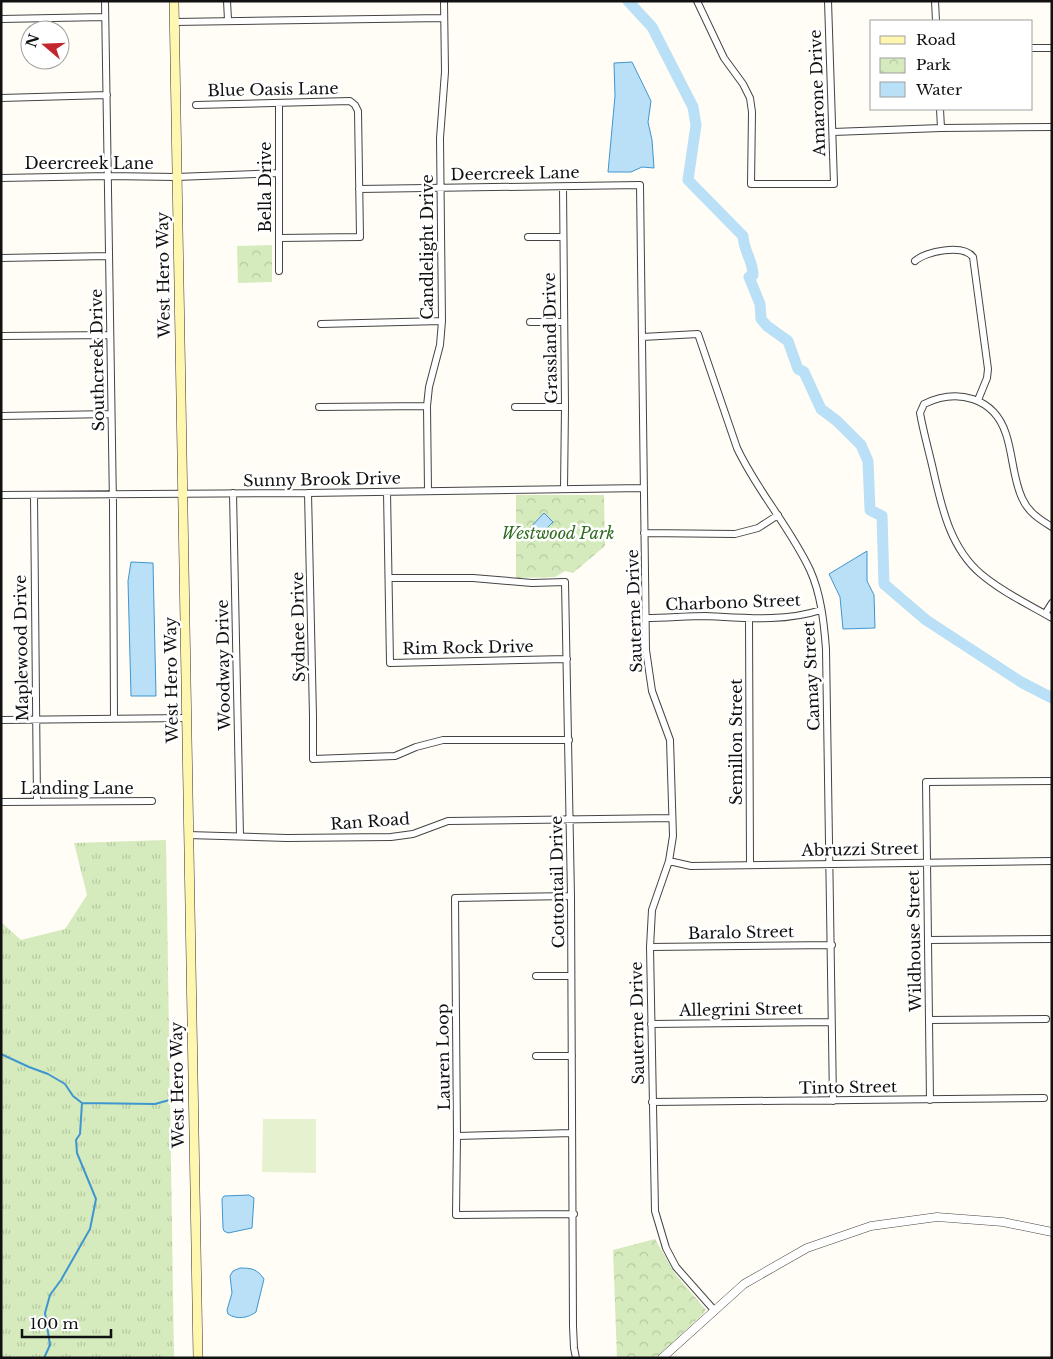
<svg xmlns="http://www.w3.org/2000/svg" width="1053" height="1359" font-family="'Libre Baskerville',serif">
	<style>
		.grass { fill: url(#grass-tufts) }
		.park { fill: url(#park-crowns) }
		.pitch { fill: #e6f2cf }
		.water { fill: #b9e0f7; stroke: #3f96cf }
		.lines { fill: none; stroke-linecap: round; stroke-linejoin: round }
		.stream { stroke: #3f96cf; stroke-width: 2 }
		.river { stroke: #b9e0f7; stroke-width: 11 }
		.minor-casing { stroke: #444; stroke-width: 8 }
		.tertiary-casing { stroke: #444; stroke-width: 9 }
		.secondary-casing { stroke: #333; stroke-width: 10 }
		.minor { stroke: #fff; stroke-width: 6 }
		.tertiary { stroke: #fff; stroke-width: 8 }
		.secondary { stroke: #fff6b0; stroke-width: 9 }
		.labels { text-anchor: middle; stroke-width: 5; stroke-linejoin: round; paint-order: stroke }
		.street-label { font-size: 16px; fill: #111; stroke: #fff }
		.park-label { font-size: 16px; font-style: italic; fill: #2f6b1f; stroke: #fff }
	</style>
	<defs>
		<pattern id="grass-tufts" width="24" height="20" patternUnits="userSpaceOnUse" patternTransform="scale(1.25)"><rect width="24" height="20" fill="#d5ebbd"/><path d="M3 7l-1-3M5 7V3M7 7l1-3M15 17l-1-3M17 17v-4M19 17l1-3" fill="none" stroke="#b6c8a1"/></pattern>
		<pattern id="park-crowns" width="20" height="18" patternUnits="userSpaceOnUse" patternTransform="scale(1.25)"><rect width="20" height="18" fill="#d5ebbd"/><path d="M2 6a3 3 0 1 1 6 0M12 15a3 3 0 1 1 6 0" fill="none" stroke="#b6c8a1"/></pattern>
	</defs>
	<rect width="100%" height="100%" fill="#fffdf5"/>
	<path class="grass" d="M 166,840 L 174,1358 L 1,1358 L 1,922 L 21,940 L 65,929 L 87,895 L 74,843 Z"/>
	<path class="park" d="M 272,245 L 272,282 L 238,283 L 237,246 Z
		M 516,495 L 604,495 L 605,546 L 573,573 L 565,571 L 555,577 L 516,578 Z
		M 655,1239 L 676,1275 L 706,1310 L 704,1313 L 656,1358 L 617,1358 L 613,1250 Z"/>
	<path class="pitch" d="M 263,1119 L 316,1119 L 316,1173 L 262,1172 Z"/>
	<path class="water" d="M 632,62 L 651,101 L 648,122 L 652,140 L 654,168 L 642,167 L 631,172 L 608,172 L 615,96 L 614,63 Z
		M 544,513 L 553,522 L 538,537 L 530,528 Z
		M 867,551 L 867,581 L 874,595 L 875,628 L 843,629 L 840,597 L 829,574 Z
		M 131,562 L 153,563 L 156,696 L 131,696 L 128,581 Z
		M 249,1195 L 254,1198 L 252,1228 L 228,1233 L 224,1231 L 223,1228 L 222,1199 L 224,1196 Z
		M 240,1268 C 252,1268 257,1269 264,1279 L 256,1312 C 248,1318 237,1320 228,1314 L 227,1310 L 232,1293 L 230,1276 L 233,1271 Z"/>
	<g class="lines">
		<path class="stream" d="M 1,1054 L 29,1067 L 48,1074 L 65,1084 L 73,1096 L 82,1103 L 80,1134 L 76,1140 L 77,1153 L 96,1199 L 90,1229 L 61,1280 L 50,1295 L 45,1313 L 50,1345 L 44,1358
			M 82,1103 L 155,1104 L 173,1099"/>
		<path class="river" d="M 628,1 L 652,27 L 693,107 L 696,125 L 688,180 L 743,236 C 744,252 753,261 753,275 L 749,277 L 760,304 L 761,319 L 767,326 L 788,341 L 798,369 L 804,372 L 821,409 L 837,421 L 861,445 L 868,461 L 870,510 L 882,516 L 884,584 L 926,620 L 1021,682 L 1052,698"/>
		<g class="minor-casing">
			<path id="minor" d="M 105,1 L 113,505 L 114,719
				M 227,1 L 228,20
				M 697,1 L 724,58 L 743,84 L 750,98 L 752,112 L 751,184 L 834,184 L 828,1
				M 935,1 L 936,21
				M 1,19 L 105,17
				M 174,22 L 444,18
				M 1032,48 L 1052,48
				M 1,98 L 107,95
				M 279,103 L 279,271
				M 196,105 L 350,101 L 355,105 L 358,111 L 360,237 L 279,238
				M 940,109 L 941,128
				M 833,132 L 941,128 L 1052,127
				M 1,178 L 108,176 L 176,177 L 279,173
				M 563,187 L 565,407 L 564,489
				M 359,189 L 640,185 L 646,650 L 652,691 L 670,740 L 673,836 L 669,861 L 652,910 L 650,947 L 655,1211 L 666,1248 L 676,1267 L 714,1310
				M 528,237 L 562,237
				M 1,258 L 109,256
				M 915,261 C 926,251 963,244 973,257 L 988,369 L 987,378 L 978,400
				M 530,322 L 564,322
				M 321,324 L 442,321
				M 1,336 L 110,335
				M 642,337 L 698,334 L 737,448 C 757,491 790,527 810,570 C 821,594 824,623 826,649 L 833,1101
				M 319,407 L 427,406
				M 515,407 L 565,407
				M 1,416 L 111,414
				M 428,491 L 427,406 L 429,387 L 440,345 L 442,321 L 440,138 L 445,72 L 444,1
				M 387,492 L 390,663 L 567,659
				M 233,493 L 240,836
				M 308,493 L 313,716 L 313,759 L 395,756 L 416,747 L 443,740 L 569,740
				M 1,495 L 308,493 L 644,488
				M 34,495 L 37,802
				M 1052,527 C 1039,519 1028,512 1022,498 C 1013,479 1013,455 1006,434 C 994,397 957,388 924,404 L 920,413 C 923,430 928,448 932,465 C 941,504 949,547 981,574 C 1002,592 1028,604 1052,618
				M 644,533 L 735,534 L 758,528 L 778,515
				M 389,578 L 473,578 L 532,583 L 565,582 L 571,896 L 573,1326 L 574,1348 L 576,1358
				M 1045,614 L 1052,603
				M 646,618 C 666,618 687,616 707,616 C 746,618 784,622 821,610
				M 749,618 L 750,865
				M 1,720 L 187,718
				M 1,802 L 152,801
				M 188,835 L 287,838 L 391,837 L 413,834 L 448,821 L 672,818
				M 669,861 L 691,866 L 1052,861
				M 571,896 L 455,898 L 457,1136 L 456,1215 L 574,1214
				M 928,940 L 1052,939
				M 650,947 L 832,945
				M 536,976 L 571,976
				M 929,1020 L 1046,1019
				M 651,1024 L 831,1022
				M 536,1056 L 572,1056
				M 930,1100 L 926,782 L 1052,781
				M 652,1102 L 1044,1098
				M 457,1136 L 572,1133"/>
		</g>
		<g class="tertiary-casing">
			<path id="tertiary" d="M 662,1358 L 744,1284 L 807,1248 L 871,1226 L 937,1217 L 1003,1222 L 1052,1232"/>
		</g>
		<g class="secondary-casing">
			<path id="secondary" d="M 174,1 L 198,1358"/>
		</g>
		<use href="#minor" class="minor"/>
		<use href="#tertiary" class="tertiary"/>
		<use href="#secondary" class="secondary"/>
	</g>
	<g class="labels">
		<g class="street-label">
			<text transform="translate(273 89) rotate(-1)" y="6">Blue Oasis Lane</text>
			<text transform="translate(817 93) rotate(-92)" y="6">Amarone Drive</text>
			<text x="89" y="169">Deercreek Lane</text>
			<text transform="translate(515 173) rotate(-1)" y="6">Deercreek Lane</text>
			<text transform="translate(265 187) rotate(-90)" y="6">Bella Drive</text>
			<text transform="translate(427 247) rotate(-90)" y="6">Candlelight Drive</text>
			<text transform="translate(163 275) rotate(-91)" y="6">West Hero Way</text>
			<text transform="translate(550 338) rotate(-91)" y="6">Grassland Drive</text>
			<text transform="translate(97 360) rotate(-91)" y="6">Southcreek Drive</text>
			<text transform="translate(322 479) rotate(-1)" y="6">Sunny Brook Drive</text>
			<text transform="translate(733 602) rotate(-2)" y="6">Charbono Street</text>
			<text transform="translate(634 611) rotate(-92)" y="6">Sauterne Drive</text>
			<text transform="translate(298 627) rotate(-91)" y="6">Sydnee Drive</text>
			<text transform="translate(468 647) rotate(-1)" y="6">Rim Rock Drive</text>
			<text transform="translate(21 648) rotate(-91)" y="6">Maplewood Drive</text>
			<text transform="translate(223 665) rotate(-91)" y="6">Woodway Drive</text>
			<text transform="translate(811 676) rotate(-93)" y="6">Camay Street</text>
			<text transform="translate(171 680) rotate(-91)" y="6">West Hero Way</text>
			<text transform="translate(736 742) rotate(-90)" y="6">Semillon Street</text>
			<text x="77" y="794">Landing Lane</text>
			<text transform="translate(370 821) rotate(-4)" y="6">Ran Road</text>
			<text transform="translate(860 849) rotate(-1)" y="6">Abruzzi Street</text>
			<text transform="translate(557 882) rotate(-91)" y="6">Cottontail Drive</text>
			<text transform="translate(741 932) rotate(-1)" y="6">Baralo Street</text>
			<text transform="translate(914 941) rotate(-91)" y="6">Wildhouse Street</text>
			<text transform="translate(741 1009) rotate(-1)" y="6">Allegrini Street</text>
			<text transform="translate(637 1023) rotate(-91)" y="6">Sauterne Drive</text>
			<text transform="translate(443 1057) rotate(-91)" y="6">Lauren Loop</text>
			<text transform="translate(177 1085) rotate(-91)" y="6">West Hero Way</text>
			<text transform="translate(848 1087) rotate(-1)" y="6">Tinto Street</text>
		</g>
		<g class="park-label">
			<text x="558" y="539">Westwood Park</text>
		</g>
	</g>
	<rect width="1053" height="1359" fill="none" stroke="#111111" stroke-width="5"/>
	<rect x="870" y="20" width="162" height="90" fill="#ffffff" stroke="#a0a0a0"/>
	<rect x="880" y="36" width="25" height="8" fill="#fff6b0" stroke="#a0a0a0"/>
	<text x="916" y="45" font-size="15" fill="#111111">Road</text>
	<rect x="880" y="58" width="25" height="15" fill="url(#park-crowns)" stroke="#a0a0a0"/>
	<text x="916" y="70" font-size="15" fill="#111111">Park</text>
	<rect x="880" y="82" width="25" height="15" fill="#b9e0f7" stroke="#a0a0a0"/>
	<text x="916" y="95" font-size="15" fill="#111111">Water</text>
	<g transform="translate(45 45) rotate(289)"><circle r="24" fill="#ffffff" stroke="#a0a0a0"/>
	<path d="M0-4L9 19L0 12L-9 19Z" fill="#c4262e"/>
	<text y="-8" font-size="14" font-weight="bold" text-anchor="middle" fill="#111111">N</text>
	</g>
	<path d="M22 1329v8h89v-8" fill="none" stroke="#111111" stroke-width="2.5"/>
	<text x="30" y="1329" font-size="15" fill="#111111" stroke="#ffffff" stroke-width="4" paint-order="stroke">100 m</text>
</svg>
